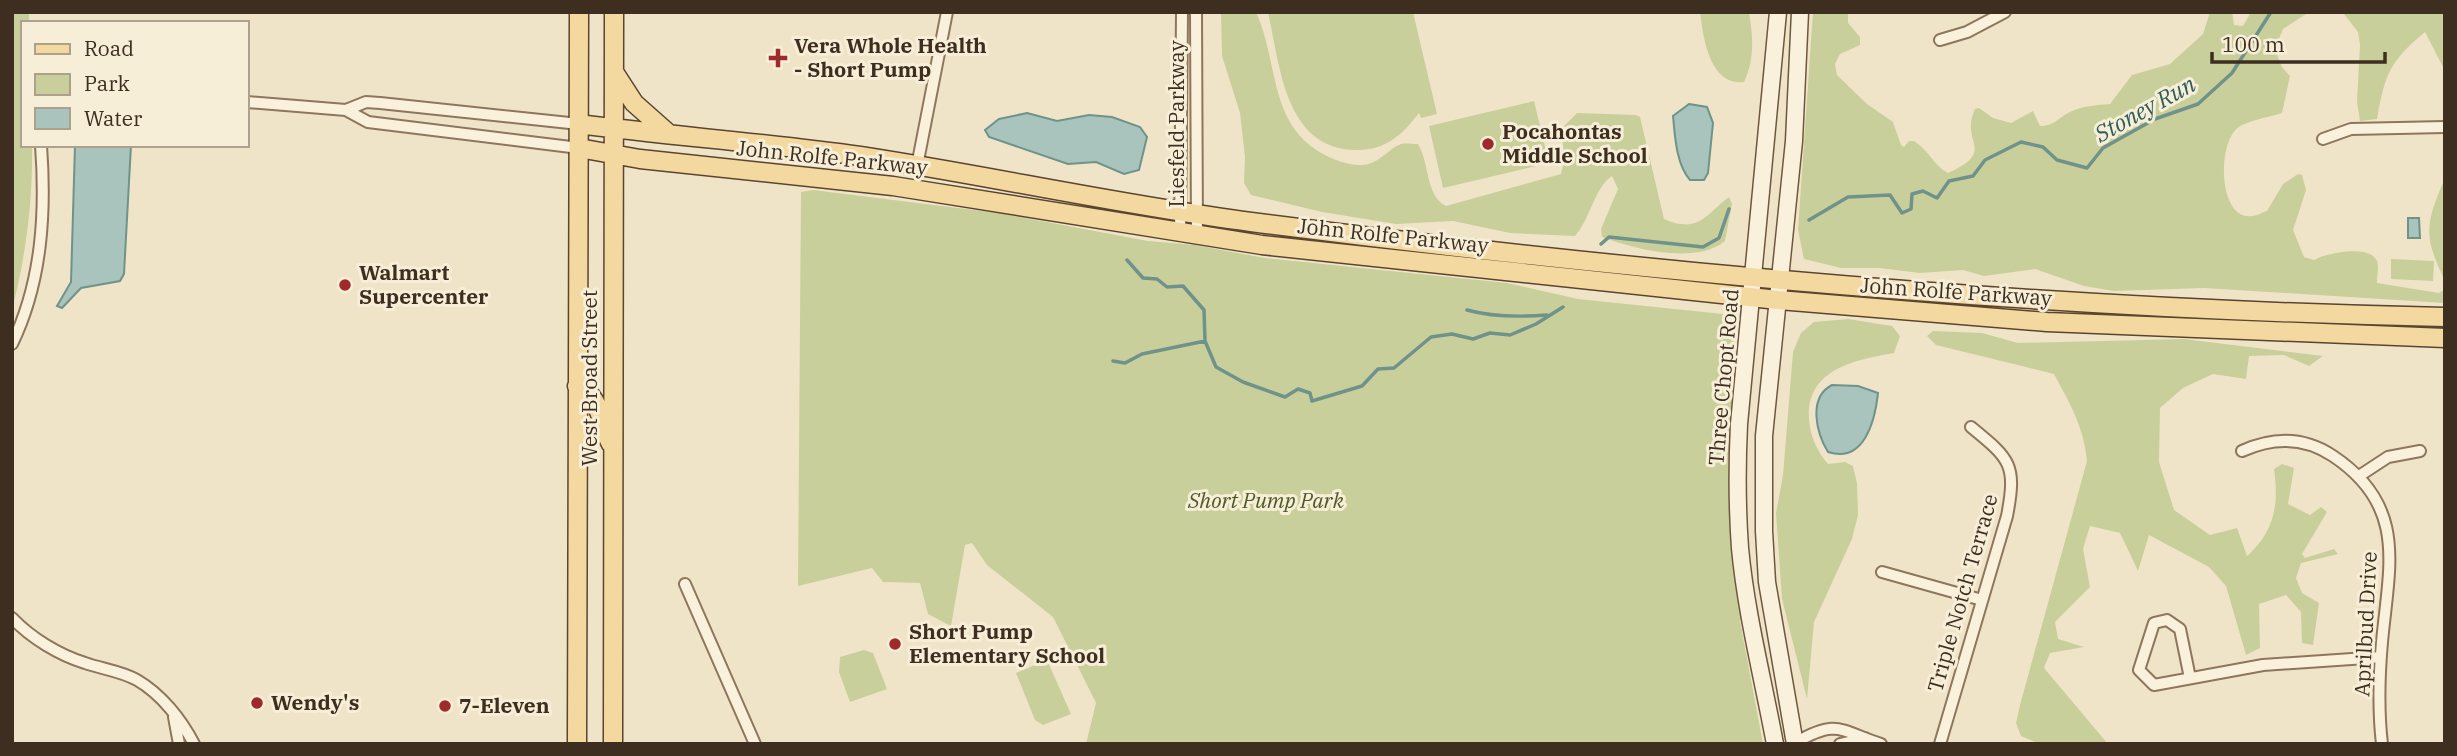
<svg xmlns="http://www.w3.org/2000/svg" width="2457" height="756" font-family="'IBM Plex Serif',serif">
	<style>
		.green { fill: #c9cf9b }
		.water { fill: #a9c4bc; stroke: #6f938a; stroke-width: 2 }
		.lines { fill: none; stroke-linecap: round; stroke-linejoin: round }
		.stream { stroke: #6f938a; stroke-width: 3.5 }
		.minor-casing { stroke: #8d765c; stroke-width: 14 }
		.secondary-casing { stroke: #6f573f; stroke-width: 19 }
		.primary-casing { stroke: #5b4430; stroke-width: 21 }
		.minor { stroke: #faf1dc; stroke-width: 10 }
		.secondary { stroke: #faf1dc; stroke-width: 16 }
		.primary { stroke: #f3d9a0; stroke-width: 18 }
		.poi-dot { fill: #9e2a2b; stroke: #f7eed8; stroke-width: 2.5 }
		.labels { text-anchor: middle; stroke-width: 6; stroke-linejoin: round; paint-order: stroke }
		.poi-label { font-size: 21px; font-weight: bold; fill: #3d2e20; stroke: #f7eed8; text-anchor: start }
		.street-label { font-size: 21px; fill: #3d2e20; stroke: #f7eed8 }
		.park-label { font-size: 21px; font-style: italic; fill: #4d5a26; stroke: #f7eed8 }
		.water-label { font-size: 23px; font-style: italic; fill: #2f5d5a; stroke: #f7eed8 }
	</style>
	<rect width="100%" height="100%" fill="#f0e4c8"/>
	<path class="green" d="M 12,12 L 29,12 L 29,23 L 23,23 L 23,145 L 32,145 C 33,201 26,256 12,310 Z
		M 1221,12 L 1256,12 C 1279,62 1268,124 1323,154 C 1332,159 1348,165 1359,165 C 1378,166 1386,150 1401,144 C 1405,143 1413,144 1418,144 C 1430,164 1425,195 1446,206 L 1561,174 L 1564,161 L 1562,128 L 1577,113 L 1636,115 L 1640,117 L 1664,219 C 1699,234 1705,215 1729,197 L 1732,204 L 1725,241 C 1696,265 1634,249 1602,237 L 1601,229 L 1618,189 L 1612,176 C 1594,188 1591,218 1575,236 L 1510,233 L 1453,221 L 1396,224 L 1322,212 L 1251,195 L 1244,183 L 1245,157 L 1240,113 L 1222,56 Z
		M 1268,12 L 1413,12 L 1437,114 L 1421,118 L 1419,113 C 1403,134 1386,150 1358,150 C 1285,151 1280,66 1268,12 Z
		M 1700,12 L 1749,12 C 1753,36 1755,59 1744,82 C 1710,86 1703,38 1700,12 Z
		M 1813,12 L 1848,12 L 1848,23 L 1860,37 L 1860,45 L 1840,54 L 1835,64 L 1837,75 L 1867,104 L 1893,122 L 1901,145 L 1904,147 L 1909,141 L 1914,141 C 1928,149 1934,166 1948,173 C 1998,150 1959,143 1975,109 L 1979,108 L 1993,118 L 2011,123 L 2033,111 L 2040,126 C 2054,126 2058,118 2070,112 C 2083,106 2096,105 2110,104 L 2132,75 L 2170,64 L 2203,34 L 2210,12 L 2232,12 L 2234,25 L 2243,26 L 2251,12 L 2309,12 L 2283,29 L 2275,49 L 2282,67 L 2290,76 L 2282,113 C 2269,117 2252,120 2240,126 C 2216,141 2218,221 2252,216 C 2257,216 2263,212 2267,211 L 2283,184 L 2298,174 L 2302,175 L 2306,190 L 2293,230 L 2304,257 L 2314,260 C 2326,253 2370,244 2377,261 C 2379,267 2377,276 2377,283 L 2439,293 L 2445,289 L 2445,303 L 2204,288 L 2114,291 L 2084,286 L 2035,269 L 1984,276 L 1963,270 L 1920,273 L 1879,268 L 1841,268 L 1804,259 L 1798,230 Z
		M 2322,12 L 2445,12 L 2445,83 L 2443,67 L 2425,32 C 2390,61 2385,74 2377,119 L 2360,121 L 2357,102 L 2360,45 L 2358,32 L 2344,14 Z
		M 1534,101 L 1549,163 L 1443,188 L 1429,126 Z
		M 2445,178 L 2445,281 C 2423,235 2425,225 2445,178 Z
		M 813,190 L 998,213 L 1148,241 L 1195,245 L 1265,258 L 1507,283 L 1578,299 L 1723,314 L 1734,334 L 1737,477 L 1748,600 L 1740,621 L 1763,744 L 1086,744 L 1096,703 L 1053,617 L 987,565 L 972,543 L 965,545 L 951,626 L 928,614 L 920,583 L 883,582 L 872,568 L 798,586 L 801,192 Z
		M 2391,259 L 2434,261 L 2433,281 L 2391,279 Z
		M 1848,319 L 1892,326 L 1900,336 L 1894,353 C 1855,360 1806,369 1809,419 C 1810,436 1817,451 1828,464 L 1845,462 L 1853,466 L 1857,483 L 1858,515 L 1852,539 L 1814,622 L 1807,699 L 1782,599 L 1776,513 L 1783,475 L 1793,352 L 1801,333 L 1814,322 Z
		M 1933,331 L 1982,333 L 2018,343 L 2184,339 L 2323,356 L 2309,366 L 2284,355 L 2249,356 L 2246,379 L 2213,374 L 2183,388 L 2160,408 L 2159,462 L 2174,510 L 2210,535 L 2237,528 L 2247,556 C 2275,531 2279,504 2274,469 L 2282,464 L 2294,468 L 2288,504 L 2310,515 L 2321,507 L 2327,512 L 2302,554 L 2305,558 L 2334,549 L 2338,554 L 2301,563 L 2296,578 L 2302,593 L 2319,603 L 2313,645 L 2302,643 L 2301,612 L 2286,595 L 2259,604 L 2260,648 L 2246,655 L 2226,586 L 2209,567 L 2149,535 L 2138,571 L 2120,533 L 2090,526 L 2083,549 L 2090,587 L 2055,622 L 2058,639 L 2084,647 L 2050,653 L 2044,668 L 2108,744 L 2040,744 L 2021,736 L 2016,723 L 2020,705 L 2087,461 C 2084,427 2070,404 2054,374 L 1936,345 L 1927,336 Z
		M 864,650 L 873,653 L 887,689 L 850,702 L 839,672 L 840,657 Z
		M 1047,660 L 1071,714 L 1043,725 L 1035,720 L 1016,673 Z"/>
	<path class="water" d="M 1689,104 L 1707,107 L 1713,123 L 1708,173 L 1704,180 L 1690,180 C 1676,164 1675,136 1673,116 Z
		M 1027,113 L 1057,121 L 1089,115 L 1112,117 L 1140,127 L 1147,137 L 1139,170 L 1124,174 L 1096,162 L 1068,164 L 989,137 L 985,130 L 999,119 Z
		M 75,145 L 131,145 L 124,274 L 120,281 L 81,288 L 62,308 L 57,306 L 71,282 Z
		M 2408,218 L 2419,218 L 2420,238 L 2408,238 Z
		M 1832,385 L 1858,386 L 1878,393 C 1875,421 1864,464 1828,452 C 1817,434 1807,398 1832,385 Z"/>
	<g class="lines">
		<path class="stream" d="M 1809,220 L 1848,197 L 1890,195 L 1902,213 L 1911,209 L 1912,194 L 1923,191 L 1937,198 L 1949,181 L 1973,176 L 1985,160 L 2021,142 L 2043,147 L 2057,160 L 2087,168 L 2103,148 L 2155,119 L 2198,104 L 2232,73 L 2271,12
			M 1601,244 L 1609,237 L 1703,247 L 1719,238 L 1729,209
			M 1127,260 L 1143,278 L 1157,279 L 1167,287 L 1183,286 L 1204,310 L 1205,341 L 1216,367 L 1243,382 L 1285,397 L 1298,389 L 1310,393 L 1312,401 L 1362,386 L 1378,369 L 1394,368 L 1431,337 L 1452,334 L 1473,339 L 1490,333 L 1510,335 L 1536,324 L 1563,307
			M 1467,310 C 1492,317 1521,317 1547,315
			M 1113,361 L 1125,363 L 1142,354 L 1205,341"/>
		<g class="minor-casing">
			<path id="minor" d="M 1196,12 L 1197,236
				M 1940,40 L 1967,32 L 2005,12
				M 247,102 L 346,110 L 366,102 L 380,103 L 579,124
				M 346,110 L 368,122 L 579,148
				M 2323,139 L 2351,129 L 2445,127
				M 917,166 L 947,12
				M 1180,234 L 1182,12
				M 12,344 C 42,282 46,213 41,145
				M 2242,451 C 2273,437 2303,436 2333,456 C 2408,506 2389,566 2382,642 C 2379,676 2378,710 2382,744
				M 2359,476 L 2388,457 L 2420,451
				M 1882,572 L 1982,600
				M 685,584 L 755,744
				M 12,618 C 31,638 59,655 85,663 C 102,669 121,671 137,680 C 161,694 181,719 194,744
				M 2190,678 L 2180,629 L 2167,620 L 2154,623 L 2139,670 L 2154,685 L 2263,665 L 2381,657
				M 174,717 L 179,744
				M 1795,743 C 1838,718 1840,731 1881,744
				M 1840,744 L 1865,738
				M 1940,744 L 2007,516 C 2017,464 2010,459 1971,427"/>
		</g>
		<g class="secondary-casing">
			<path id="secondary" d="M 1775,744 C 1763,679 1746,613 1740,548 C 1737,506 1737,465 1739,424 L 1778,12
				M 1795,744 L 1767,582 L 1764,531 L 1764,436 L 1794,141 L 1800,12"/>
		</g>
		<g class="primary-casing">
			<path id="primary" d="M 614,72 L 634,103 L 669,134
				M 579,124 C 672,136 767,143 860,156 C 991,176 1120,205 1251,222 C 1646,273 2046,309 2445,317
				M 579,148 L 640,159 L 893,186 L 1262,245 L 1778,300 L 2047,322 L 2445,338
				M 577,386 C 600,393 601,426 611,444
				M 577,744 L 579,12
				M 613,744 L 614,12"/>
		</g>
		<use href="#minor" class="minor"/>
		<use href="#secondary" class="secondary"/>
		<use href="#primary" class="primary"/>
	</g>
	<g class="poi-dot">
		<path d="M774.5 47.5h7v7h7v7h-7v7h-7v-7h-7v-7h7z"/>
		<circle cx="1488" cy="144" r="7"/>
		<circle cx="345" cy="285" r="7"/>
		<circle cx="895" cy="644" r="7"/>
		<circle cx="257" cy="703" r="7"/>
		<circle cx="445" cy="706" r="7"/>
	</g>
	<g class="labels">
		<g class="poi-label">
			<text x="794" y="53">Vera Whole Health<tspan x="794" dy="24">- Short Pump</tspan></text>
			<text x="1502" y="139">Pocahontas<tspan x="1502" dy="24">Middle School</tspan></text>
			<text x="359" y="280">Walmart<tspan x="359" dy="24">Supercenter</tspan></text>
			<text x="909" y="639">Short Pump<tspan x="909" dy="24">Elementary School</tspan></text>
			<text x="271" y="710">Wendy's</text>
			<text x="459" y="713">7-Eleven</text>
		</g>
		<g class="street-label">
			<text transform="translate(1177 124) rotate(-90)" y="7">Liesfeld Parkway</text>
			<text transform="translate(832 158) rotate(6)" y="7">John Rolfe Parkway</text>
			<text transform="translate(1393 236) rotate(6)" y="7">John Rolfe Parkway</text>
			<text transform="translate(1956 292) rotate(4)" y="7">John Rolfe Parkway</text>
			<text transform="translate(1724 377) rotate(-85)" y="7">Three Chopt Road</text>
			<text transform="translate(590 378) rotate(-90)" y="7">West Broad Street</text>
			<text transform="translate(1963 593) rotate(-74)" y="7">Triple Notch Terrace</text>
			<text transform="translate(2366 624) rotate(-87)" y="7">Aprilbud Drive</text>
		</g>
		<g class="park-label">
			<text x="1266" y="508">Short Pump Park</text>
		</g>
		<g class="water-label">
			<text transform="translate(2145 109) rotate(-29)" y="8">Stoney Run</text>
		</g>
	</g>
	<rect width="2457" height="756" fill="none" stroke="#3d2e20" stroke-width="28"/>
	<rect x="21" y="21" width="228" height="126" fill="#f7eed8" stroke="#ada18e" stroke-width="2"/>
	<rect x="35" y="44" width="35" height="10" fill="#f3d9a0" stroke="#ada18e" stroke-width="2"/>
	<text x="84" y="56" font-size="21" fill="#3d2e20">Road</text>
	<rect x="35" y="74" width="35" height="21" fill="#c9cf9b" stroke="#ada18e" stroke-width="2"/>
	<text x="84" y="91" font-size="21" fill="#3d2e20">Park</text>
	<rect x="35" y="108" width="35" height="21" fill="#a9c4bc" stroke="#ada18e" stroke-width="2"/>
	<text x="84" y="126" font-size="21" fill="#3d2e20">Water</text>
	<path d="M2212 52v10h173v-10" fill="none" stroke="#3d2e20" stroke-width="3.5"/>
	<text x="2222" y="52" font-size="21" fill="#3d2e20" stroke="#f7eed8" stroke-width="5" paint-order="stroke">100 m</text>
</svg>
